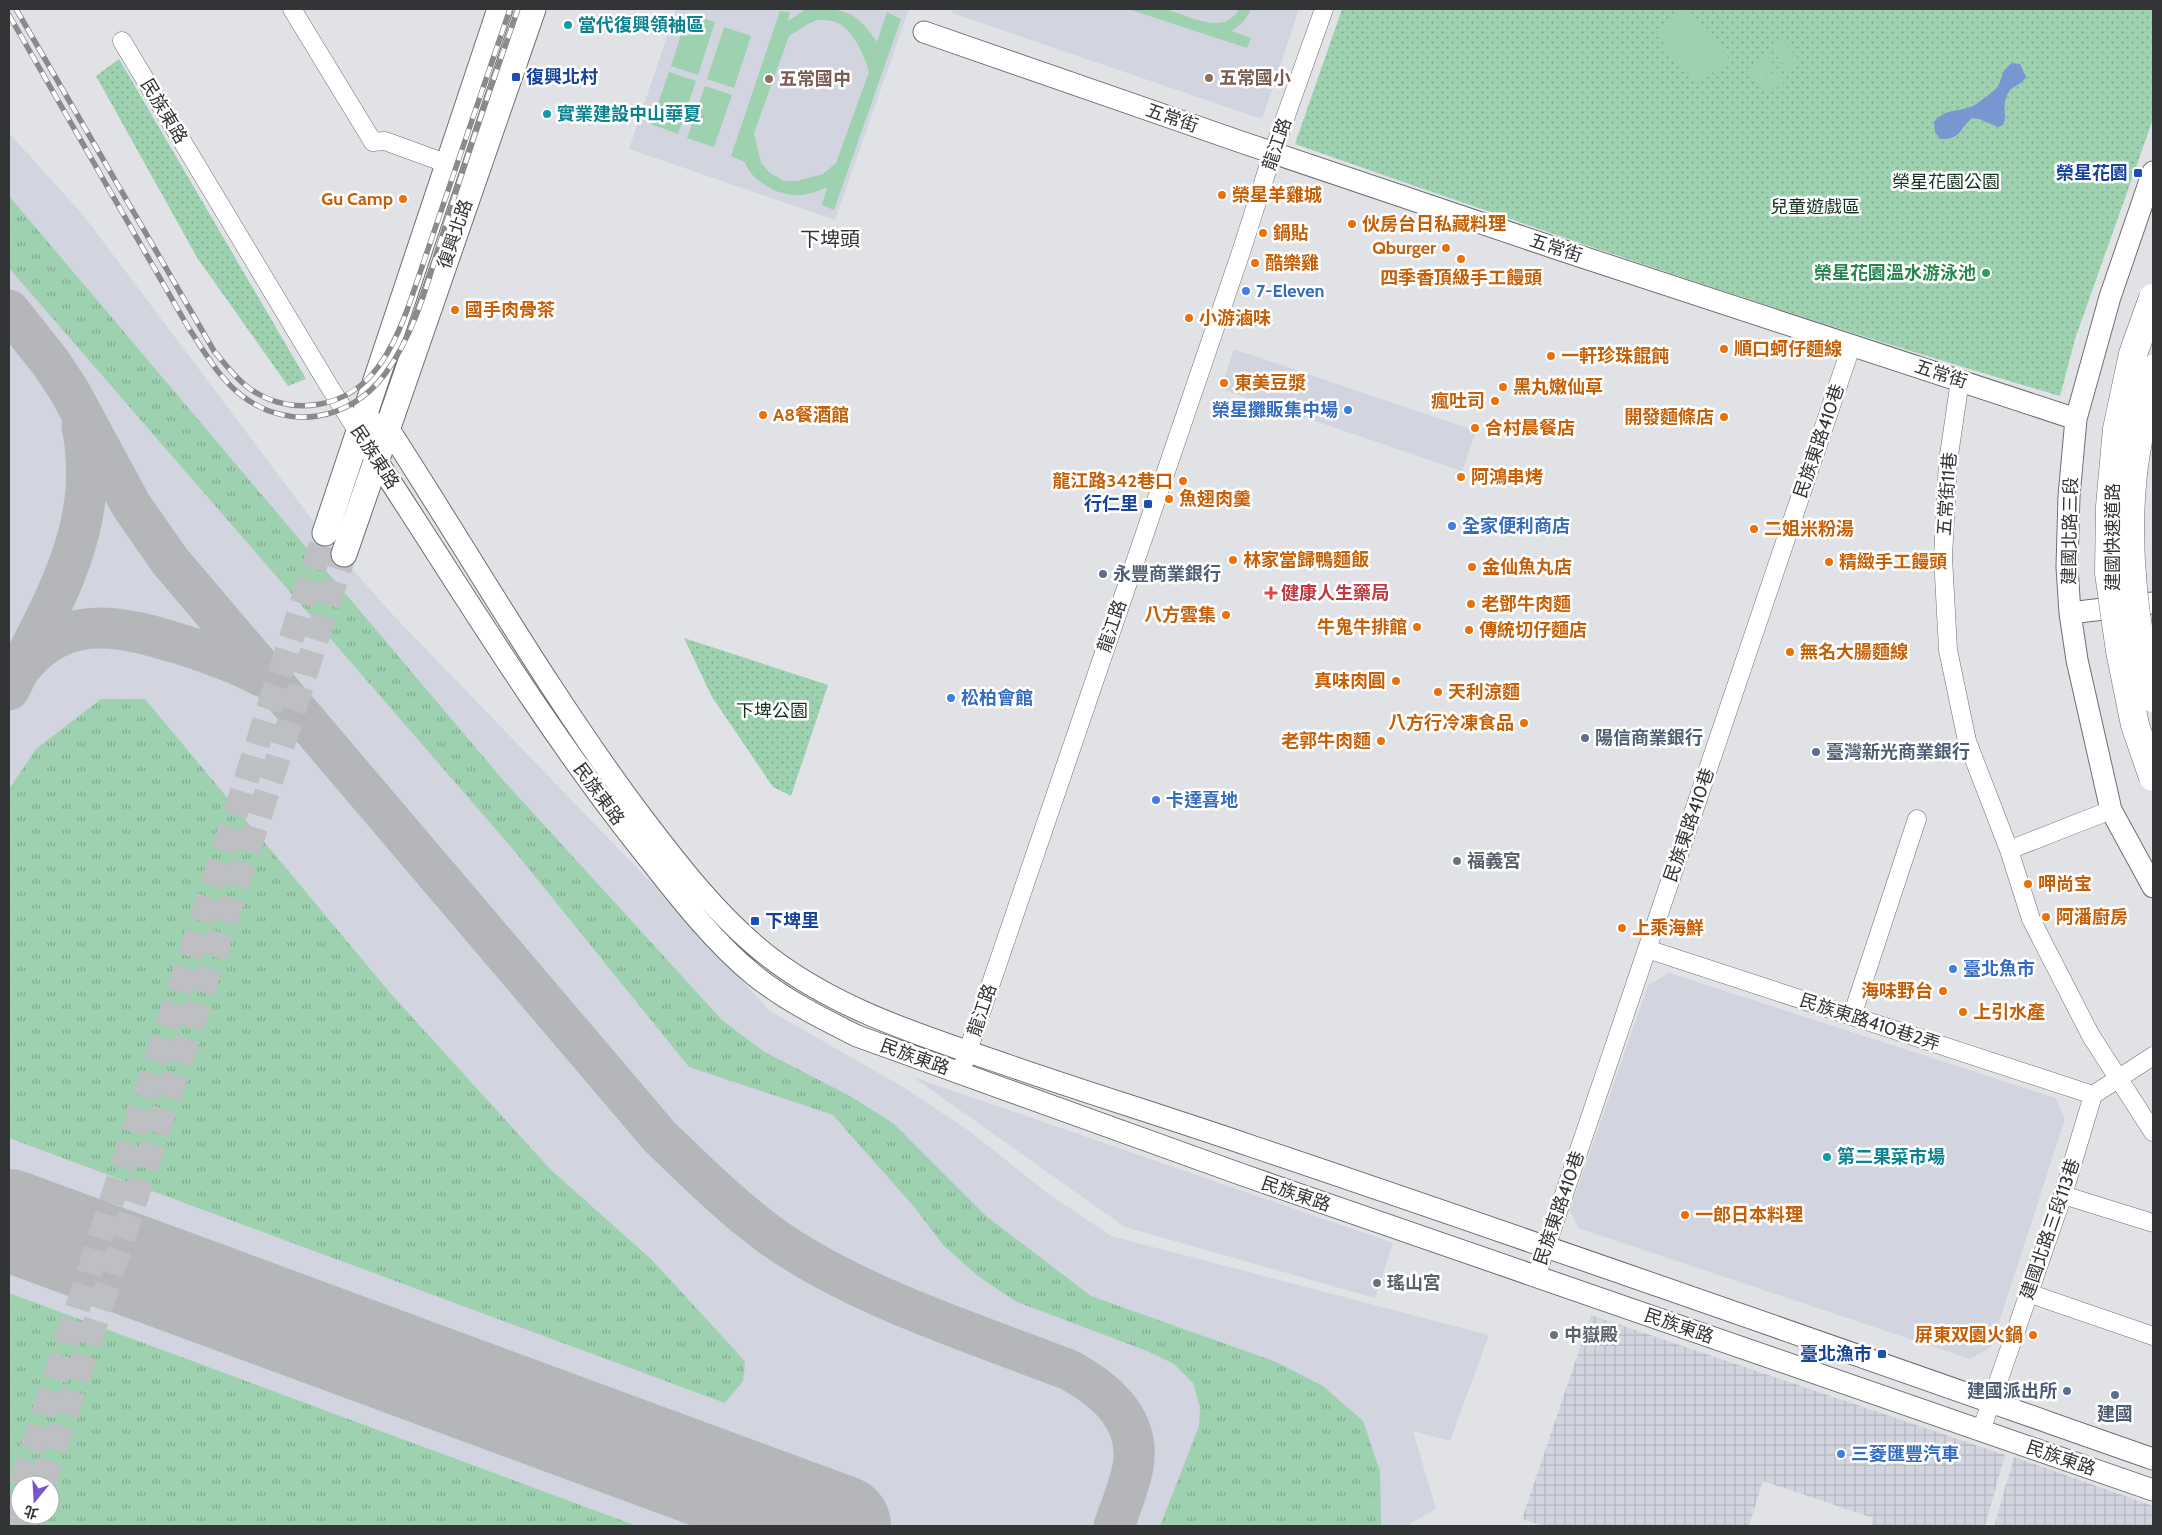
<svg xmlns="http://www.w3.org/2000/svg" width="2162" height="1535" font-family="Cabin,'Noto Sans TC',sans-serif">
	<style>
		.built { fill: #d2d5e0; fill-rule: evenodd }
		.industrial { fill: url(#industrial-grid) }
		.grass { fill: url(#grass-tufts); fill-rule: evenodd }
		.park { fill: url(#park-dots) }
		.pitch { fill: #9dd1af; fill-rule: evenodd }
		.water { fill: #7897d1 }
		.lines { fill: none; stroke-linecap: round; stroke-linejoin: round }
		.taxiway { stroke: #b5b6b9; stroke-width: 41 }
		.runway { stroke: #b5b6b9; stroke-width: 102 }
		.secondary-tunnel { stroke: #bebfc3; stroke-width: 25; stroke-dasharray: 25 12; stroke-linecap: butt }
		.minor-casing { stroke: #6e6f72; stroke-width: 19 }
		.tertiary-casing { stroke: #6e6f72; stroke-width: 23 }
		.secondary-casing { stroke: #6e6f72; stroke-width: 27 }
		.minor { stroke: #fff; stroke-width: 18 }
		.tertiary { stroke: #fff; stroke-width: 21 }
		.secondary { stroke: #fff; stroke-width: 25 }
		.rail-casing { stroke: #898a8c; stroke-width: 5.5 }
		.rail { stroke: #fff; stroke-width: 4; stroke-dasharray: 11; stroke-linecap: butt }
		.trunk-bridge-casing { stroke: #6e6f72; stroke-width: 29; stroke-linecap: butt }
		.trunk-bridge { stroke: #fff; stroke-width: 28 }
		.culture-dot { fill: #0f9aa8; stroke: #fff; stroke-width: 2 }
		.transit-dot { fill: #1a4fb4; stroke: #fff; stroke-width: 2 }
		.education-dot { fill: #8d6e63; stroke: #fff; stroke-width: 2 }
		.food-dot { fill: #e8710a; stroke: #fff; stroke-width: 2 }
		.leisure-dot { fill: #2e9e5b; stroke: #fff; stroke-width: 2 }
		.shop-dot { fill: #3f7fe0; stroke: #fff; stroke-width: 2 }
		.service-dot { fill: #5c6f8a; stroke: #fff; stroke-width: 2 }
		.health-dot { fill: #e0444e; stroke: #fff; stroke-width: 2 }
		.worship-dot { fill: #6b7280; stroke: #fff; stroke-width: 2 }
		.labels { text-anchor: middle; stroke-width: 5; stroke-linejoin: round; paint-order: stroke }
		.culture-label { font-size: 18px; font-weight: bold; fill: #0d838f; stroke: #fff; text-anchor: start }
		.transit-label { font-size: 18px; font-weight: bold; fill: #164399; stroke: #fff; text-anchor: end }
		.education-label { font-size: 18px; font-weight: bold; fill: #785e54; stroke: #fff; text-anchor: start }
		.street-label { font-size: 18px; fill: #333435; stroke: #fff }
		.park-label { font-size: 18px; fill: #133120; stroke: #fff }
		.food-label { font-size: 18px; font-weight: bold; fill: #c56008; stroke: #fff; text-anchor: start }
		.leisure-label { font-size: 18px; font-weight: bold; fill: #27864d; stroke: #fff; text-anchor: end }
		.shop-label { font-size: 18px; font-weight: bold; fill: #366cbe; stroke: #fff; text-anchor: start }
		.service-label { font-size: 18px; font-weight: bold; fill: #4e5e75; stroke: #fff; text-anchor: start }
		.health-label { font-size: 18px; font-weight: bold; fill: #be3a42; stroke: #fff; text-anchor: start }
		.worship-label { font-size: 18px; font-weight: bold; fill: #5b616d; stroke: #fff; text-anchor: start }
		.quarter-label { font-size: 20px; fill: #333435; stroke: #fff }
	</style>
	<defs>
		<pattern id="industrial-grid" width="8" height="8" patternUnits="userSpaceOnUse" patternTransform="scale(1.25)"><rect width="8" height="8" fill="#d2d5e0"/><path d="M0 4h8M4 0v8" fill="none" stroke="#b5b7c1"/></pattern>
		<pattern id="grass-tufts" width="24" height="20" patternUnits="userSpaceOnUse" patternTransform="scale(1.25)"><rect width="24" height="20" fill="#9dd1af"/><path d="M3 7l-1-3M5 7V3M7 7l1-3M15 17l-1-3M17 17v-4M19 17l1-3" fill="none" stroke="#81aa8f"/></pattern>
		<pattern id="park-dots" width="8" height="8" patternUnits="userSpaceOnUse" patternTransform="scale(1.25)"><rect width="8" height="8" fill="#9dd1af"/><path d="M2 2h.1M6 6h.1" fill="none" stroke="#81aa8f" stroke-width="1.8" stroke-linecap="round"/></pattern>
	</defs>
	<rect width="100%" height="100%" fill="#e1e2e6"/>
	<path class="built" d="M 676,9 L 909,9 L 835,220 L 629,149 Z
		M 953,9 L 1299,9 L 1262,119 L 952,13 Z
		M 9,133 L 84,216 L 331,545 L 394,616 L 663,895 L 769,1010 L 903,1087 L 968,1130 L 1046,1192 L 1111,1236 L 1489,1335 L 1450,1441 L 1413,1431 L 1436,1509 L 1411,1523 L 1410,1526 L 9,1526 ZM 20,1485 L 50,1485 L 50,1515 L 20,1515 Z
		M 1234,349 L 1476,431 L 1462,471 L 1221,389 Z
		M 1669,973 L 2056,1098 L 2065,1119 L 1991,1347 L 1970,1359 L 1578,1228 L 1570,1210 L 1648,985 Z
		M 913,1077 L 1393,1243 L 1375,1298 L 1125,1227 Z"/>
	<path class="industrial" d="M 1591,1315 L 2005,1455 L 1985,1526 L 1871,1526 L 1873,1518 L 1763,1481 L 1749,1526 L 1544,1526 L 1522,1519 Z
		M 2014,1457 L 2153,1506 L 2153,1526 L 1994,1526 Z"/>
	<path class="grass" d="M 9,196 L 503,780 L 722,1020 L 763,1051 L 850,1096 L 894,1124 L 986,1216 L 1091,1296 L 1276,1362 L 1323,1386 L 1363,1421 L 1380,1471 L 1381,1526 L 1160,1526 L 1199,1426 L 1200,1407 L 1193,1383 L 1174,1364 L 1147,1351 L 1017,1302 L 979,1277 L 944,1246 L 915,1208 L 833,1115 L 689,1067 L 512,848 L 9,268 Z
		M 101,699 L 145,699 L 391,994 L 550,1169 L 651,1259 L 733,1348 L 745,1362 L 743,1381 L 725,1403 L 9,1138 L 9,789 L 36,749 Z
		M 9,1293 L 637,1526 L 9,1526 ZM 20,1485 L 50,1485 L 50,1515 L 20,1515 Z"/>
	<path class="park" d="M 1342,9 L 2153,9 L 2153,119 L 2075,339 L 2060,396 C 1802,321 1549,233 1295,144 Z
		M 119,59 L 306,379 L 288,386 L 198,259 L 96,76 Z
		M 684,638 L 828,685 L 791,796 L 773,787 L 712,697 Z"/>
	<path class="pitch" d="M 806,9 C 845,9 854,9 877,42 L 887,12 L 901,19 L 834,210 L 822,205 L 827,187 C 805,198 785,198 765,185 C 755,178 749,173 745,162 L 731,156 L 780,11 L 790,12 L 788,21 ZM 817,20 C 827,20 837,20 844,27 C 856,37 865,57 869,72 L 836,163 L 823,174 L 797,181 L 784,181 L 770,173 L 761,163 L 754,133 L 789,36 L 806,25 Z
		M 1128,9 C 1139,9 1153,7 1164,9 C 1187,14 1223,38 1239,9 L 1251,9 C 1246,20 1241,25 1231,31 L 1251,38 L 1247,48 Z
		M 1684,9 L 1688,9 L 1729,59 L 1698,85 L 1655,33 Z
		M 688,13 L 715,22 L 698,75 L 671,66 Z
		M 724,27 L 751,36 L 734,88 L 707,79 Z
		M 1780,38 L 1801,62 L 1790,72 L 1769,47 Z
		M 1767,56 L 1776,67 L 1756,84 L 1747,73 Z
		M 1778,68 L 1787,79 L 1767,96 L 1758,85 Z
		M 669,72 L 696,81 L 678,134 L 651,124 Z
		M 705,86 L 732,95 L 714,147 L 687,138 Z"/>
	<path class="water" d="M 2012,63 L 2020,64 L 2026,77 C 2022,85 2013,85 2008,93 C 2001,107 2008,115 2003,125 L 1998,127 L 1979,119 L 1972,118 C 1959,129 1961,140 1940,139 L 1935,132 L 1934,122 C 1946,106 1964,114 1979,102 C 1984,98 1995,91 1998,86 C 2004,75 2000,72 2012,63 Z"/>
	<g class="lines">
		<path class="taxiway" d="M 9,310 L 51,363 L 70,392 L 131,505 L 170,561 L 660,1137 C 702,1177 743,1219 792,1250 C 877,1303 976,1334 1069,1370 C 1106,1390 1141,1420 1133,1467 C 1129,1487 1121,1507 1114,1526
			M 25,663 C 68,612 124,627 180,644 C 208,653 235,662 261,676
			M 9,690 C 45,617 93,542 86,457 C 85,447 85,437 82,427"/>
		<path class="runway" d="M 9,1220 L 840,1526"/>
		<path class="secondary-tunnel" d="M 21,1485 L 325,533
			M 43,1485 L 344,554
			M 9,1523 L 20,1488
			M 29,1526 L 33,1515"/>
		<g class="minor-casing">
			<path id="minor" d="M 292,9 L 373,142 L 385,141 L 448,164
				M 122,41 L 329,386 L 358,432
				M 1960,380 L 1948,462 L 1943,557 L 1948,650 L 1967,741 L 2009,850 L 2031,919 L 2091,1036 L 2153,1132
				M 2009,850 L 2111,810
				M 1647,949 L 2093,1095
				M 1852,1016 L 1917,819
				M 960,1074 L 1241,252 L 1273,152 L 1324,9
				M 2063,1195 L 2153,1223
				M 1536,1277 L 1852,344
				M 2028,1293 L 2153,1336
				M 1981,1431 L 2063,1195 L 2093,1095 L 2153,1056"/>
		</g>
		<g class="tertiary-casing">
			<path id="tertiary" d="M 924,32 L 1244,143 L 1555,248 L 2076,419
				M 2153,172 L 2110,297 L 2076,419 L 2069,496 L 2067,567 L 2070,613 L 2077,660 L 2111,810 L 2153,887
				M 362,418 L 388,428 C 471,556 547,690 639,813 C 676,862 719,918 768,956 C 839,1011 926,1037 1010,1066 C 1091,1094 1173,1119 1254,1147 C 1554,1248 1854,1354 2153,1459
				M 358,432 C 450,570 534,714 637,844 C 672,888 711,940 754,975 C 785,1000 821,1018 857,1036 L 1243,1175 L 2153,1490
				M 2070,613 L 2153,603"/>
		</g>
		<g class="secondary-casing">
			<path id="secondary" d="M 325,533 L 500,9
				M 344,554 L 533,9"/>
		</g>
		<use href="#minor" class="minor"/>
		<use href="#tertiary" class="tertiary"/>
		<use href="#secondary" class="secondary"/>
		<g class="rail-casing">
			<path id="rail" d="M 16,9 L 214,351 C 225,364 236,379 250,389 C 293,418 348,408 378,367 C 393,347 402,325 410,302 L 510,9
				M 9,15 L 188,327 C 204,351 218,377 241,395 C 288,432 350,421 385,374 C 418,329 431,270 448,217 C 470,147 494,78 518,9"/>
		</g>
		<use href="#rail" class="rail"/>
		<g class="trunk-bridge-casing">
			<path id="trunk-bridge" d="M 2153,298 L 2133,354 L 2117,429 L 2110,506 L 2109,573 L 2120,651 L 2135,725 L 2153,777
				M 2153,369 C 2145,404 2137,439 2133,474 C 2125,548 2134,627 2153,698"/>
		</g>
		<use href="#trunk-bridge" class="trunk-bridge"/>
	</g>
	<g class="culture-dot">
		<circle cx="568" cy="25" r="5"/>
		<circle cx="547" cy="114" r="5"/>
		<circle cx="1827" cy="1157" r="5"/>
	</g>
	<g class="transit-dot">
		<rect x="511" y="72" width="10" height="10" rx="2.5"/>
		<rect x="2133" y="168" width="10" height="10" rx="2.5"/>
		<rect x="1143" y="499" width="10" height="10" rx="2.5"/>
		<rect x="750" y="916" width="10" height="10" rx="2.5"/>
		<rect x="1877" y="1349" width="10" height="10" rx="2.5"/>
	</g>
	<g class="education-dot">
		<circle cx="1209" cy="78" r="5"/>
		<circle cx="769" cy="79" r="5"/>
	</g>
	<g class="food-dot">
		<circle cx="1222" cy="195" r="5"/>
		<circle cx="403" cy="199" r="5"/>
		<circle cx="1352" cy="224" r="5"/>
		<circle cx="1263" cy="233" r="5"/>
		<circle cx="1446" cy="248" r="5"/>
		<circle cx="1461" cy="259" r="5"/>
		<circle cx="1255" cy="263" r="5"/>
		<circle cx="455" cy="310" r="5"/>
		<circle cx="1189" cy="318" r="5"/>
		<circle cx="1724" cy="349" r="5"/>
		<circle cx="1551" cy="356" r="5"/>
		<circle cx="1224" cy="383" r="5"/>
		<circle cx="1503" cy="387" r="5"/>
		<circle cx="1495" cy="401" r="5"/>
		<circle cx="763" cy="415" r="5"/>
		<circle cx="1724" cy="417" r="5"/>
		<circle cx="1475" cy="428" r="5"/>
		<circle cx="1461" cy="477" r="5"/>
		<circle cx="1183" cy="481" r="5"/>
		<circle cx="1169" cy="499" r="5"/>
		<circle cx="1754" cy="529" r="5"/>
		<circle cx="1233" cy="560" r="5"/>
		<circle cx="1829" cy="562" r="5"/>
		<circle cx="1472" cy="567" r="5"/>
		<circle cx="1471" cy="604" r="5"/>
		<circle cx="1226" cy="615" r="5"/>
		<circle cx="1417" cy="627" r="5"/>
		<circle cx="1469" cy="630" r="5"/>
		<circle cx="1790" cy="652" r="5"/>
		<circle cx="1396" cy="681" r="5"/>
		<circle cx="1438" cy="692" r="5"/>
		<circle cx="1524" cy="723" r="5"/>
		<circle cx="1381" cy="741" r="5"/>
		<circle cx="2028" cy="884" r="5"/>
		<circle cx="2046" cy="917" r="5"/>
		<circle cx="1622" cy="928" r="5"/>
		<circle cx="1943" cy="991" r="5"/>
		<circle cx="1963" cy="1012" r="5"/>
		<circle cx="1685" cy="1215" r="5"/>
		<circle cx="2033" cy="1335" r="5"/>
	</g>
	<circle class="leisure-dot" cx="1986" cy="273" r="5"/>
	<g class="shop-dot">
		<circle cx="1246" cy="291" r="5"/>
		<circle cx="1348" cy="410" r="5"/>
		<circle cx="1452" cy="526" r="5"/>
		<circle cx="951" cy="698" r="5"/>
		<circle cx="1156" cy="800" r="5"/>
		<circle cx="1953" cy="969" r="5"/>
		<circle cx="1841" cy="1454" r="5"/>
	</g>
	<g class="service-dot">
		<circle cx="1103" cy="574" r="5"/>
		<circle cx="1585" cy="738" r="5"/>
		<circle cx="1816" cy="752" r="5"/>
		<circle cx="2067" cy="1391" r="5"/>
		<circle cx="2115" cy="1395" r="5"/>
	</g>
	<path class="health-dot" d="M1268.5 585.5h5v5h5v5h-5v5h-5v-5h-5v-5h5z"/>
	<g class="worship-dot">
		<circle cx="1457" cy="861" r="5"/>
		<circle cx="1377" cy="1283" r="5"/>
		<circle cx="1554" cy="1335" r="5"/>
	</g>
	<g class="labels">
		<g class="culture-label">
			<text x="578" y="31">當代復興領袖區</text>
			<text x="557" y="120">實業建設中山華夏</text>
			<text x="1837" y="1163">第二果菜市場</text>
		</g>
		<g class="transit-label">
			<text x="526" y="83" text-anchor="start">復興北村</text>
			<text x="2128" y="179">榮星花園</text>
			<text x="1138" y="510">行仁里</text>
			<text x="765" y="927" text-anchor="start">下埤里</text>
			<text x="1872" y="1360">臺北漁市</text>
		</g>
		<g class="education-label">
			<text x="1219" y="84">五常國小</text>
			<text x="779" y="85">五常國中</text>
		</g>
		<g class="street-label">
			<text transform="translate(164 111) rotate(59)" y="6">民族東路</text>
			<text transform="translate(1172 118) rotate(19)" y="6">五常街</text>
			<text transform="translate(1277 144) rotate(-71)" y="6">龍江路</text>
			<text transform="translate(455 234) rotate(-71)" y="6">復興北路</text>
			<text transform="translate(1556 248) rotate(18)" y="6">五常街</text>
			<text transform="translate(1941 374) rotate(18)" y="6">五常街</text>
			<text transform="translate(1819 441) rotate(-71)" y="6">民族東路410巷</text>
			<text transform="translate(375 457) rotate(57)" y="6">民族東路</text>
			<text transform="translate(1947 494) rotate(-86)" y="6">五常街11巷</text>
			<text transform="translate(2070 531) rotate(-89)" y="6">建國北路三段</text>
			<text transform="translate(2113 537) rotate(-90)" y="6">建國快速道路</text>
			<text transform="translate(1112 626) rotate(-71)" y="6">龍江路</text>
			<text transform="translate(599 794) rotate(54)" y="6">民族東路</text>
			<text transform="translate(1689 825) rotate(-71)" y="6">民族東路410巷</text>
			<text transform="translate(982 1010) rotate(-71)" y="6">龍江路</text>
			<text transform="translate(1870 1022) rotate(18)" y="6">民族東路410巷2弄</text>
			<text transform="translate(915 1057) rotate(20)" y="6">民族東路</text>
			<text transform="translate(1296 1194) rotate(19)" y="6">民族東路</text>
			<text transform="translate(1559 1208) rotate(-71)" y="6">民族東路410巷</text>
			<text transform="translate(2050 1229) rotate(-71)" y="6">建國北路三段113巷</text>
			<text transform="translate(1679 1326) rotate(19)" y="6">民族東路</text>
			<text transform="translate(2061 1458) rotate(19)" y="6">民族東路</text>
		</g>
		<g class="park-label">
			<text x="1946" y="188">榮星花園公園</text>
			<text x="1815" y="213">兒童遊戲區</text>
			<text x="772" y="717">下埤公園</text>
		</g>
		<g class="food-label">
			<text x="1232" y="201">榮星羊雞城</text>
			<text x="393" y="205" text-anchor="end">Gu Camp</text>
			<text x="1362" y="230">伙房台日私藏料理</text>
			<text x="1273" y="239">鍋貼</text>
			<text x="1436" y="254" text-anchor="end">Qburger</text>
			<text x="1265" y="269">酷樂雞</text>
			<text x="1461" y="284" text-anchor="middle">四季香頂級手工饅頭</text>
			<text x="465" y="316">國手肉骨茶</text>
			<text x="1199" y="324">小游滷味</text>
			<text x="1734" y="355">順口蚵仔麵線</text>
			<text x="1561" y="362">一軒珍珠餛飩</text>
			<text x="1234" y="389">東美豆漿</text>
			<text x="1513" y="393">黑丸嫩仙草</text>
			<text x="1485" y="407" text-anchor="end">瘋吐司</text>
			<text x="773" y="421">A8餐酒館</text>
			<text x="1714" y="423" text-anchor="end">開發麵條店</text>
			<text x="1485" y="434">合村晨餐店</text>
			<text x="1471" y="483">阿鴻串烤</text>
			<text x="1173" y="487" text-anchor="end">龍江路342巷口</text>
			<text x="1179" y="505">魚翅肉羹</text>
			<text x="1764" y="535">二姐米粉湯</text>
			<text x="1243" y="566">林家當歸鴨麵飯</text>
			<text x="1839" y="568">精緻手工饅頭</text>
			<text x="1482" y="573">金仙魚丸店</text>
			<text x="1481" y="610">老鄧牛肉麵</text>
			<text x="1216" y="621" text-anchor="end">八方雲集</text>
			<text x="1407" y="633" text-anchor="end">牛鬼牛排館</text>
			<text x="1479" y="636">傳統切仔麵店</text>
			<text x="1800" y="658">無名大腸麵線</text>
			<text x="1386" y="687" text-anchor="end">真味肉圓</text>
			<text x="1448" y="698">天利涼麵</text>
			<text x="1514" y="729" text-anchor="end">八方行冷凍食品</text>
			<text x="1371" y="747" text-anchor="end">老郭牛肉麵</text>
			<text x="2038" y="890">呷尚宝</text>
			<text x="2056" y="923">阿潘廚房</text>
			<text x="1632" y="934">上乘海鮮</text>
			<text x="1933" y="997" text-anchor="end">海味野台</text>
			<text x="1973" y="1018">上引水產</text>
			<text x="1695" y="1221">一郎日本料理</text>
			<text x="2023" y="1341" text-anchor="end">屏東双園火鍋</text>
		</g>
		<g class="leisure-label">
			<text x="1976" y="279">榮星花園溫水游泳池</text>
		</g>
		<g class="shop-label">
			<text x="1256" y="297">7-Eleven</text>
			<text x="1338" y="416" text-anchor="end">榮星攤販集中場</text>
			<text x="1462" y="532">全家便利商店</text>
			<text x="961" y="704">松柏會館</text>
			<text x="1166" y="806">卡達喜地</text>
			<text x="1963" y="975">臺北魚市</text>
			<text x="1851" y="1460">三菱匯豐汽車</text>
		</g>
		<g class="service-label">
			<text x="1113" y="580">永豐商業銀行</text>
			<text x="1595" y="744">陽信商業銀行</text>
			<text x="1826" y="758">臺灣新光商業銀行</text>
			<text x="2057" y="1397" text-anchor="end">建國派出所</text>
			<text x="2115" y="1420" text-anchor="middle">建國</text>
		</g>
		<g class="health-label">
			<text x="1281" y="599">健康人生藥局</text>
		</g>
		<g class="worship-label">
			<text x="1467" y="867">福義宮</text>
			<text x="1387" y="1289">瑤山宮</text>
			<text x="1564" y="1341">中嶽殿</text>
		</g>
		<g class="quarter-label">
			<text x="830" y="246">下埤頭</text>
		</g>
	</g>
	<rect width="2162" height="1535" fill="none" stroke="#333435" stroke-width="20"/>
	<g transform="translate(35 1500) rotate(198)"><circle r="24" fill="#ffffff" stroke="#adaeae"/>
	<path d="M0-4L9 19L0 12L-9 19Z" fill="#7855cf"/>
	<text y="-8" font-size="14" font-weight="bold" text-anchor="middle" fill="#333435">北</text>
	</g>
</svg>
